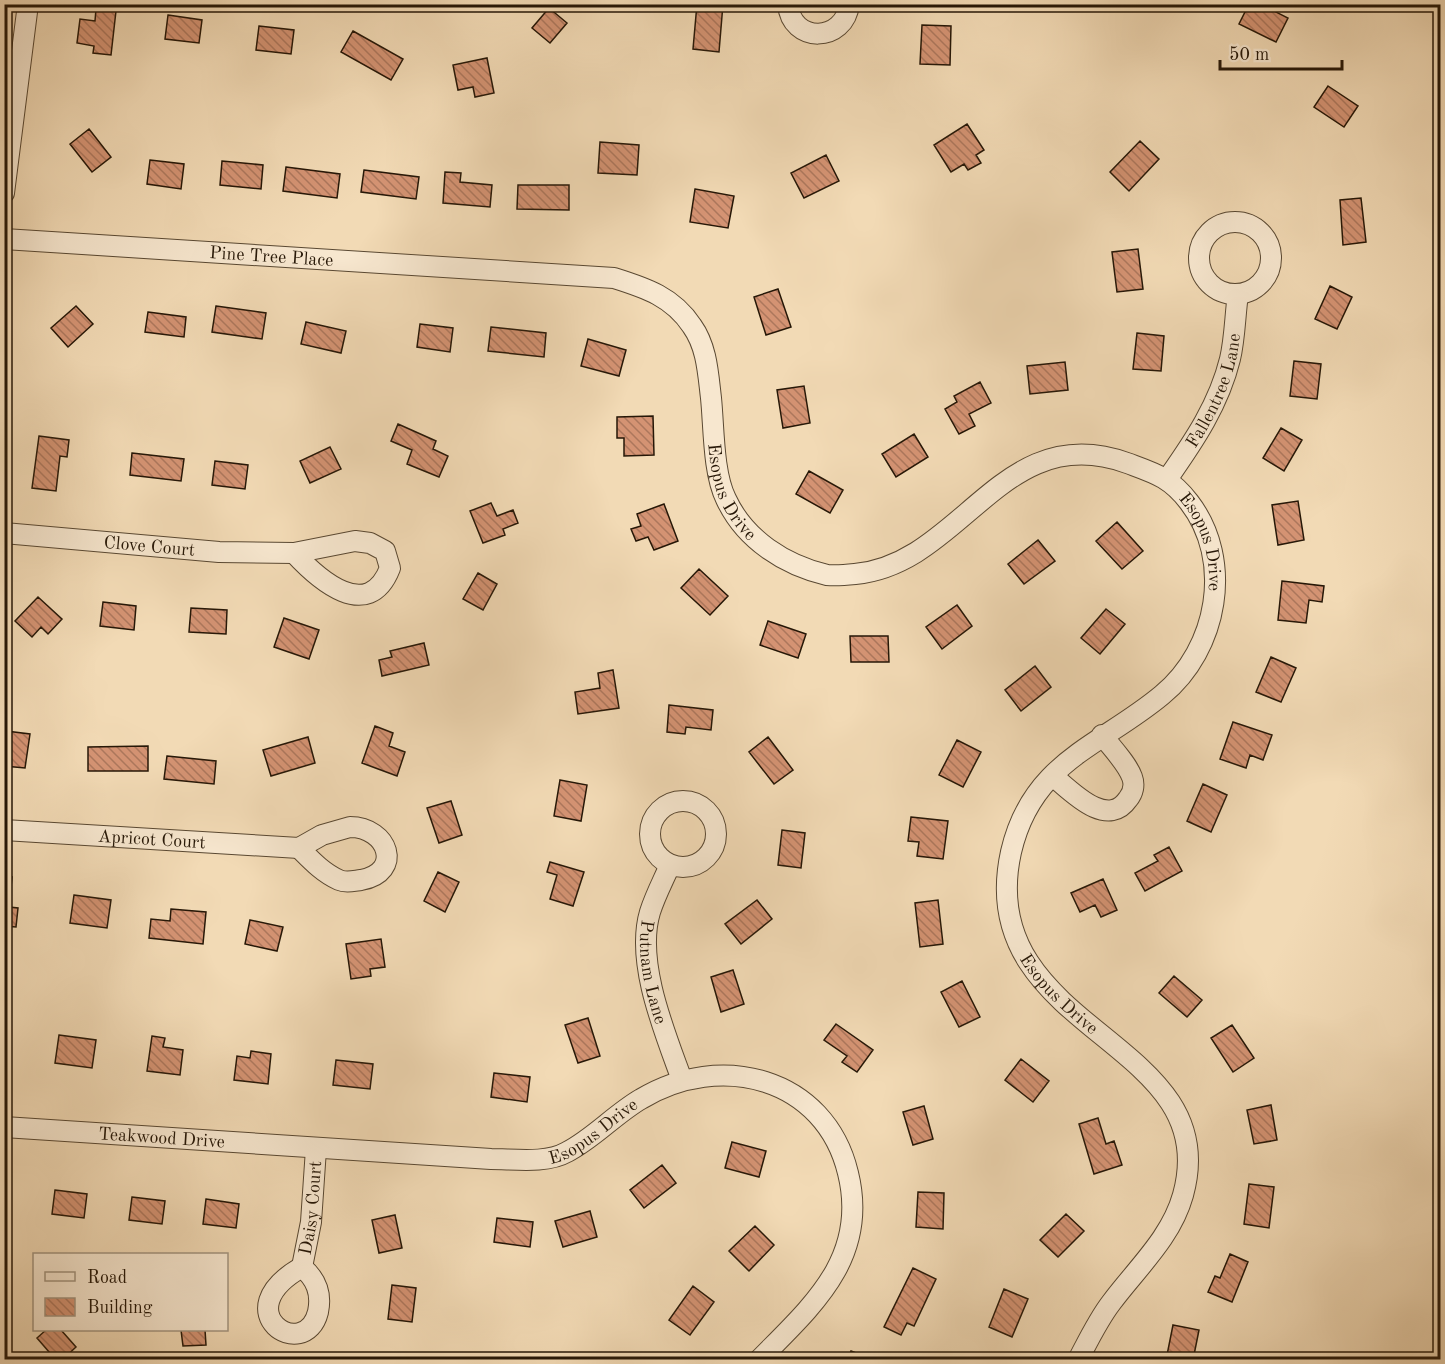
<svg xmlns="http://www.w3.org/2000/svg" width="1445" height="1364" font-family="'Old Standard TT',serif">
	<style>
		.building { fill: url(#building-back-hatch); stroke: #261707; stroke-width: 1.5 }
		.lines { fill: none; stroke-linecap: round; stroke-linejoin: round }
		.minor-casing { stroke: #594832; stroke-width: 22 }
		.minor { stroke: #f7e7cf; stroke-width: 20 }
		.labels { text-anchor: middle; stroke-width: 4.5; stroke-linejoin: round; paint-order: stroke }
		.street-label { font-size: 18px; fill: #261707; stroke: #f7e7cf }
	</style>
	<defs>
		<pattern id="building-back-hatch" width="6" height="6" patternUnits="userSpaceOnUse" patternTransform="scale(1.5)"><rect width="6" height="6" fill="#d49373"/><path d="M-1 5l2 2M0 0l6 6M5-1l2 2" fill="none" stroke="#ac775c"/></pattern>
	</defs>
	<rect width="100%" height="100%" fill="#f2dab5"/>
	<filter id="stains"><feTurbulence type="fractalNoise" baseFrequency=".00333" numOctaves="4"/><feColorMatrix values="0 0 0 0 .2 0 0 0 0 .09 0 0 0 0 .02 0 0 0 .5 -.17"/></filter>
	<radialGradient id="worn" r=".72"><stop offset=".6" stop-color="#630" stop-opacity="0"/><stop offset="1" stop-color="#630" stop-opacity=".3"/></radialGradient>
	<path class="building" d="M 697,4 L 723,4 L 719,52 L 693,49 Z
		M 1249,4 L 1260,4 L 1288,18 L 1276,42 L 1239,24 Z
		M 549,8 L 567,23 L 550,43 L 532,28 Z
		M 96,9 L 116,11 L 111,55 L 93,53 L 94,46 L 77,43 L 80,19 L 95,21 Z
		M 168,15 L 202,20 L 199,43 L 165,39 Z
		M 922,25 L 951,26 L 950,65 L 920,64 Z
		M 259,26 L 294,30 L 291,54 L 256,50 Z
		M 353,31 L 403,59 L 391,80 L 341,52 Z
		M 487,58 L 494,93 L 475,97 L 473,87 L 458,90 L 453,65 Z
		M 1328,86 L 1358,106 L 1344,127 L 1314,107 Z
		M 967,124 L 984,150 L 976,155 L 981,163 L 968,170 L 964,164 L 951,172 L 934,145 Z
		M 89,129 L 111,157 L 92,172 L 70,144 Z
		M 1140,141 L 1159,159 L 1129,191 L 1110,172 Z
		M 600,142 L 639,145 L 637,175 L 598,173 Z
		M 826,155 L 839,181 L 804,198 L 791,173 Z
		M 150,160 L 184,164 L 181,189 L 147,184 Z
		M 222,161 L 263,165 L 261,189 L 220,185 Z
		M 286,167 L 340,174 L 337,198 L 283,191 Z
		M 364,170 L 419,177 L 416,199 L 361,192 Z
		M 445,172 L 461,173 L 460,182 L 492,185 L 490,207 L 443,203 Z
		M 518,185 L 569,185 L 569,210 L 517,209 Z
		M 695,189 L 734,196 L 728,228 L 690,222 Z
		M 1361,198 L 1366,242 L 1343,245 L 1340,200 Z
		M 1138,249 L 1143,289 L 1117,292 L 1112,252 Z
		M 1330,286 L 1352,297 L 1337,329 L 1315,319 Z
		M 778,289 L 791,327 L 766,335 L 754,297 Z
		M 76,306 L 93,324 L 68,347 L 51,328 Z
		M 216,306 L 266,313 L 262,339 L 212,332 Z
		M 148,312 L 186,317 L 184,337 L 145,332 Z
		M 306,322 L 346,331 L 341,353 L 301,344 Z
		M 420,324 L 453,328 L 450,352 L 417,347 Z
		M 491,327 L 546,333 L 544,357 L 488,351 Z
		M 1137,333 L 1164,336 L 1161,371 L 1133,369 Z
		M 588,339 L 626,350 L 619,376 L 581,366 Z
		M 1294,361 L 1321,364 L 1317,399 L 1290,396 Z
		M 1065,362 L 1068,390 L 1030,394 L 1027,366 Z
		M 980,382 L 991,403 L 969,414 L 975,426 L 959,434 L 945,409 L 957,402 L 954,396 Z
		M 804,386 L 810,423 L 783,428 L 777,390 Z
		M 653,416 L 654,455 L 624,456 L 624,438 L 617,438 L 617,417 Z
		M 398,424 L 436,441 L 433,449 L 448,456 L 439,477 L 407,464 L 412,450 L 391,441 Z
		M 1281,428 L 1302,440 L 1284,471 L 1263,458 Z
		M 914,434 L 928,457 L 896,477 L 882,454 Z
		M 39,436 L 69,440 L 67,457 L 60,456 L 56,491 L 32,488 Z
		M 330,447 L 341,469 L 310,483 L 300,461 Z
		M 132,453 L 184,459 L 181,481 L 130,475 Z
		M 215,461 L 248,465 L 245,489 L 212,485 Z
		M 809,471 L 843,490 L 830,513 L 796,494 Z
		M 1298,501 L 1304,540 L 1278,545 L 1272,505 Z
		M 491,503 L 497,516 L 513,510 L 518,523 L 503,529 L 505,535 L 483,543 L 470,511 Z
		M 664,504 L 678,541 L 654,550 L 648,537 L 636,541 L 631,529 L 641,526 L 637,514 Z
		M 1117,522 L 1143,551 L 1122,569 L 1096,541 Z
		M 1038,540 L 1055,561 L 1024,584 L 1008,564 Z
		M 699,569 L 728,596 L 710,615 L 681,588 Z
		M 478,573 L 497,584 L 483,610 L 463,599 Z
		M 1282,581 L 1324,586 L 1322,602 L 1309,600 L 1306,623 L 1278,620 Z
		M 38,597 L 62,619 L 48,634 L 41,627 L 32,637 L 15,621 Z
		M 103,602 L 136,606 L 134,630 L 100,626 Z
		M 957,605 L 972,626 L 942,649 L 926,627 Z
		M 191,608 L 227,610 L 226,634 L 189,632 Z
		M 1106,609 L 1125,624 L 1100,654 L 1081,638 Z
		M 284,618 L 319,630 L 309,659 L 274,647 Z
		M 768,621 L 806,634 L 798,658 L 760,645 Z
		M 850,636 L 888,636 L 889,662 L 851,662 Z
		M 424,643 L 429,665 L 382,676 L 379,660 L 392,657 L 390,651 Z
		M 1271,657 L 1296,668 L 1281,702 L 1256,692 Z
		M 1035,666 L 1051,687 L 1021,711 L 1005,690 Z
		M 613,670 L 619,708 L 578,714 L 575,692 L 600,688 L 598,673 Z
		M 669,705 L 713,710 L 711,730 L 686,727 L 685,734 L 667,732 Z
		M 1233,722 L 1272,735 L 1263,760 L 1250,755 L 1246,768 L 1220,759 Z
		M 375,726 L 393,733 L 389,746 L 405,752 L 397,776 L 362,763 Z
		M 6,731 L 30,734 L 25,768 L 4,766 Z
		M 308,737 L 315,763 L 271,776 L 263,750 Z
		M 768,737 L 793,770 L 774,784 L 749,752 Z
		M 957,740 L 981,752 L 963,787 L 939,775 Z
		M 148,746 L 148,771 L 88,771 L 88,747 Z
		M 167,756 L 216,761 L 214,784 L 164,779 Z
		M 560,780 L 587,785 L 581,821 L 554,816 Z
		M 1203,784 L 1227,795 L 1211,832 L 1187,821 Z
		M 451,801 L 462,835 L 439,843 L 427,808 Z
		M 911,817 L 948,821 L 943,859 L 917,856 L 919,842 L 908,841 Z
		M 782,830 L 805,833 L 801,868 L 778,865 Z
		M 1169,847 L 1182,871 L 1145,891 L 1135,873 L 1158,861 L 1154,855 Z
		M 550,862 L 584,872 L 573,906 L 550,899 L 557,875 L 547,872 Z
		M 438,872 L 459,882 L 445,912 L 424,901 Z
		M 4,876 L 12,877 L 9,907 L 18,908 L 16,927 L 4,926 Z
		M 1103,879 L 1117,910 L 1101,917 L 1095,905 L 1080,912 L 1071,893 Z
		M 74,895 L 111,900 L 107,928 L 70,923 Z
		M 757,900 L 772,919 L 741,944 L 725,924 Z
		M 938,900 L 943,944 L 920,947 L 915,903 Z
		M 171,909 L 206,912 L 203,944 L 149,938 L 151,919 L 170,921 Z
		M 250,920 L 283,927 L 277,951 L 245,944 Z
		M 381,939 L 385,967 L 370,969 L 371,976 L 351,979 L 346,944 Z
		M 733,970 L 744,1004 L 721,1012 L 711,977 Z
		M 1174,976 L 1202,1000 L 1187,1017 L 1159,993 Z
		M 962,981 L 980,1017 L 959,1027 L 941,992 Z
		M 588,1018 L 600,1056 L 578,1063 L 565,1025 Z
		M 836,1024 L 873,1050 L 857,1072 L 842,1062 L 847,1056 L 824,1040 Z
		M 1232,1025 L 1254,1058 L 1233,1072 L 1211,1038 Z
		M 59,1035 L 96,1040 L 92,1068 L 55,1063 Z
		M 152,1036 L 165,1038 L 163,1047 L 183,1050 L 180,1075 L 147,1071 Z
		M 251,1051 L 271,1054 L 268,1084 L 234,1080 L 237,1056 L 250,1058 Z
		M 1021,1059 L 1049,1081 L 1033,1102 L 1005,1080 Z
		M 336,1060 L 373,1064 L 370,1089 L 333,1085 Z
		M 494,1073 L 530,1077 L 527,1102 L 491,1097 Z
		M 1271,1105 L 1277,1140 L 1254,1144 L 1247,1110 Z
		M 924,1106 L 933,1139 L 913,1145 L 903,1112 Z
		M 1098,1118 L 1106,1144 L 1114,1141 L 1122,1165 L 1094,1174 L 1079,1124 Z
		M 732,1142 L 766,1151 L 759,1177 L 725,1168 Z
		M 662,1165 L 676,1183 L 644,1208 L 630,1190 Z
		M 1249,1184 L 1274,1187 L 1269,1228 L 1244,1224 Z
		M 55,1190 L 87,1194 L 84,1218 L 52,1214 Z
		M 918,1192 L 944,1193 L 943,1229 L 916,1227 Z
		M 132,1197 L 165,1201 L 162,1224 L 129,1220 Z
		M 206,1199 L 239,1204 L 236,1228 L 203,1224 Z
		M 590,1211 L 597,1237 L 563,1247 L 555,1221 Z
		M 1066,1214 L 1084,1231 L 1058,1257 L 1040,1240 Z
		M 395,1215 L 402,1248 L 379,1253 L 372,1220 Z
		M 497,1218 L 533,1222 L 530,1247 L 494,1242 Z
		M 755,1226 L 774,1245 L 749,1271 L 729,1251 Z
		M 1230,1254 L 1248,1262 L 1232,1302 L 1208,1292 L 1215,1276 L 1220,1278 Z
		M 913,1268 L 936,1279 L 914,1326 L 907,1323 L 901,1335 L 884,1327 Z
		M 392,1285 L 416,1288 L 412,1322 L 388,1319 Z
		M 693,1286 L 714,1302 L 690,1335 L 669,1320 Z
		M 1004,1289 L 1028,1299 L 1012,1337 L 989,1327 Z
		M 1173,1325 L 1199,1330 L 1193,1360 L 1166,1360 Z
		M 46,1330 L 61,1330 L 76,1347 L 62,1360 L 56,1360 L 37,1338 Z
		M 181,1330 L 205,1330 L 206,1345 L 183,1346 Z
		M 851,1351 L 874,1360 L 847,1360 Z"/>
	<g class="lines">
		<g class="minor-casing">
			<g id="minor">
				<path d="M 788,4 C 791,44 845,43 849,4"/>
				<path d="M 4,193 L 28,4"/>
				<circle cx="1235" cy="258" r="36"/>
				<path id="s1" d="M 4,239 L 614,278 C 646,288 673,297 692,326 C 707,347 708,373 711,398 C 714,427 713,473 726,499 C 745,540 785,565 827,575 C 836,576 846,575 855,574 C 963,564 1002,418 1127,463 C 1154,473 1170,477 1189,502 C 1234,560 1218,649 1162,695 C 1101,746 1032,761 1011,852 C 971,1033 1227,1038 1183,1195 C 1171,1238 1137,1268 1111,1303 C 1098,1320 1088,1341 1078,1360"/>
				<path id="s2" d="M 1168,478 C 1194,441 1219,404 1230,359 C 1235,338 1235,315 1238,294"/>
				<path id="s3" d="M 4,533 L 219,552 L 294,553"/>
				<path d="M 355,541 L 370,543 L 385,551 L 390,568 C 368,624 318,579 294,553 Z"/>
				<path d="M 1053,776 C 1070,790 1107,830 1128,799 C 1133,793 1135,785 1132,777 C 1127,763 1111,747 1102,735"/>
				<circle cx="683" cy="834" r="33"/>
				<path d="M 350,827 C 388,827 404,872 361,880 C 353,881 346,883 339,880 C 323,873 311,860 299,848 L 322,835 Z"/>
				<path id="s4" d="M 4,830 L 299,848"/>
				<path id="s5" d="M 670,865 C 663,881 655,896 650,912 C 635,962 665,1033 682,1080"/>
				<path id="s6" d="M 4,1127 L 491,1159 C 514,1159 546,1164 567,1152 C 594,1138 615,1114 641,1099 C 720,1051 825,1077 848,1173 C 869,1258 812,1306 759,1360"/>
				<path d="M 302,1267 C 316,1279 322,1293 318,1312 C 305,1364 223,1312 302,1267 Z"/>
				<path id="s7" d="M 302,1267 L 311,1222 L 316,1149"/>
			</g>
		</g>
		<use href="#minor" class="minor"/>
	</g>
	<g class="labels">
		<g class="street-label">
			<text dy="6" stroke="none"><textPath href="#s1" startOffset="268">Pine Tree Place</textPath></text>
			<text dy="6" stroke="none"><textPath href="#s2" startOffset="100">Fallentree Lane</textPath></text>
			<text dy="6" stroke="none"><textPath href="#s1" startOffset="878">Esopus Drive</textPath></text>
			<text dy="6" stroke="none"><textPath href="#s1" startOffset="1467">Esopus Drive</textPath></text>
			<text dy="6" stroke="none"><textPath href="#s3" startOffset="146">Clove Court</textPath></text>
			<text dy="6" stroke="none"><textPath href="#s4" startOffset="148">Apricot Court</textPath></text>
			<text dy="6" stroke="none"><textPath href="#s5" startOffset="112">Putnam Lane</textPath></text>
			<text dy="6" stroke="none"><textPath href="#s1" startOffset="2022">Esopus Drive</textPath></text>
			<text dy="6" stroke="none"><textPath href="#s6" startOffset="598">Esopus Drive</textPath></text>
			<text dy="6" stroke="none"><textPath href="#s6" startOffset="158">Teakwood Drive</textPath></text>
			<text dy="6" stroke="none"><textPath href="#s7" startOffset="60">Daisy Court</textPath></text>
		</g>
	</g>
	<rect width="1445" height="1364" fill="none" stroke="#f2dab5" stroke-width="24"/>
	<rect x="6" y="6" width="1433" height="1352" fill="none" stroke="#261707" stroke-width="3"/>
	<rect x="12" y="12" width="1421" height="1340" fill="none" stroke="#261707" stroke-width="1.5"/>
	<rect x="33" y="1253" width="195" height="78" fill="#f7e7cf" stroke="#a3947f" stroke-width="1.5"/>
	<rect x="45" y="1272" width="30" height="9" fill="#f7e7cf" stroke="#a3947f" stroke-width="1.5"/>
	<text x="87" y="1283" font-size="18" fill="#261707">Road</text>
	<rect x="45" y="1298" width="30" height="18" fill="url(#building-back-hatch)" stroke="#a3947f" stroke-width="1.5"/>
	<text x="87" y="1313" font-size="18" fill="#261707">Building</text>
	<path d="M1220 60v9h122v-9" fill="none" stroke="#261707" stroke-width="3"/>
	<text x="1229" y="60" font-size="18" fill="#261707" stroke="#f7e7cf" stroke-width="4.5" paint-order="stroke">50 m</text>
	<rect width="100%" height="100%" filter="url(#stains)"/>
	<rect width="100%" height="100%" fill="url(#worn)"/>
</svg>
